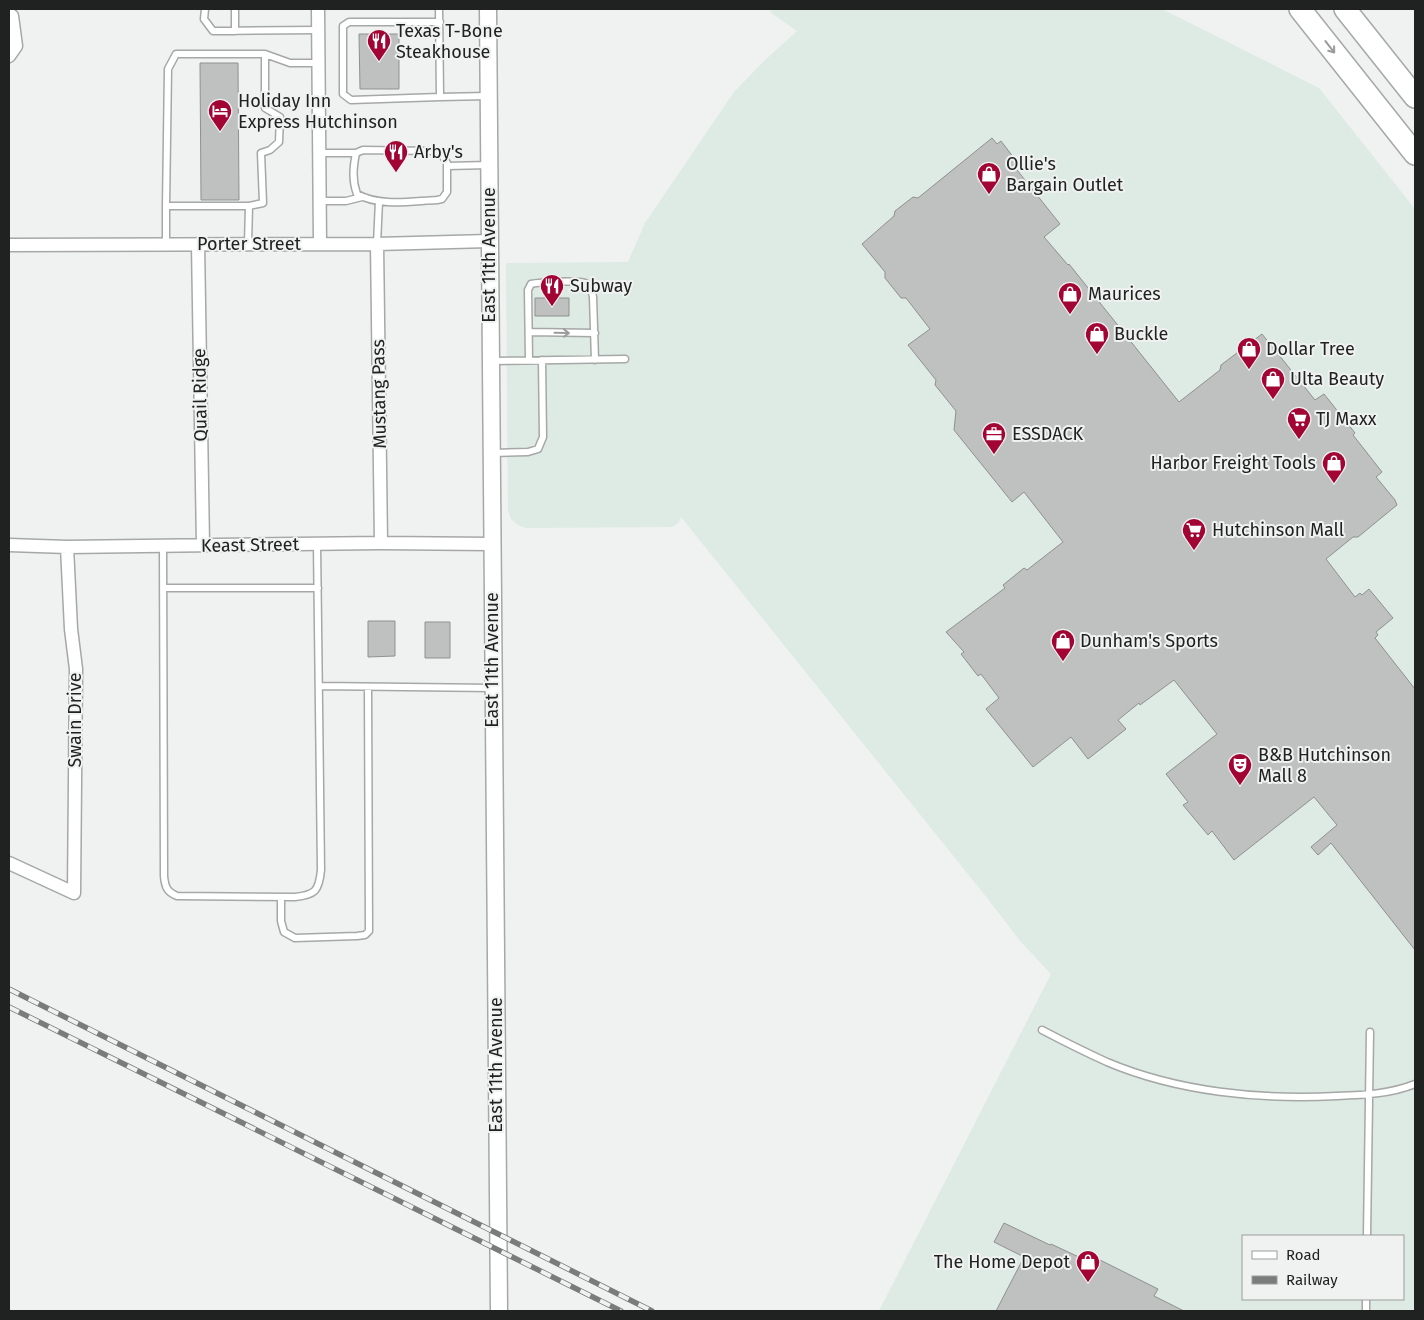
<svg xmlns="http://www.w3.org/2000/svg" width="1424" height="1320" font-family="'Fira Sans',sans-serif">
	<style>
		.built { fill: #deeae4; fill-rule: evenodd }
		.building { fill: #bec1bf; stroke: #8e9190 }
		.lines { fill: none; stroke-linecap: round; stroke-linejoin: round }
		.service-casing { stroke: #a5a8a6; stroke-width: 9 }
		.minor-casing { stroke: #a5a8a6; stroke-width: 15 }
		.tertiary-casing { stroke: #a5a8a6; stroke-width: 19 }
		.trunk-casing { stroke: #a5a8a6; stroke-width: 24 }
		.service { stroke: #fff; stroke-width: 6 }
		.minor { stroke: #fff; stroke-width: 12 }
		.tertiary { stroke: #fff; stroke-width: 16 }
		.trunk { stroke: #fff; stroke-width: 21 }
		.rail-casing { stroke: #7a7b7b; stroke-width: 5.5 }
		.rail { stroke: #eff2f1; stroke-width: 4; stroke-dasharray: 11; stroke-linecap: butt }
		.oneway { stroke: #9b9b9b }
		.labels { text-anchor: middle; stroke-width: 4; stroke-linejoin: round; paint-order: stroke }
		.poi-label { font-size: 18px; fill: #202121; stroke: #eff2f1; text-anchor: start }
		.street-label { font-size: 18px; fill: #202121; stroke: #eff2f1 }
	</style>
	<rect width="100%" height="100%" fill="#eff2f1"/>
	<path class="built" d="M 773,9 L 1162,9 L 1319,88 L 1415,209 L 1415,1311 L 879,1311 L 1051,974 L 1021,942 L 984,894 L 681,517 L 679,522 L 673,527 L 526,528 L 518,525 L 511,519 L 508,511 L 506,263 L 628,262 L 645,223 L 734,92 L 764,61 L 797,31 L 770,12 ZM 1243,1236 L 1403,1236 L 1403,1299 L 1243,1299 Z"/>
	<path class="building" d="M 359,34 L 399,34 L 399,89 L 360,89 Z
		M 200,63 L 238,63 L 239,200 L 201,200 Z
		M 992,138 L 997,144 L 1001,141 L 1017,162 L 1013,165 L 1060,224 L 1044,237 L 1068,265 L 1069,264 L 1179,402 L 1220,370 L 1221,365 L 1262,334 L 1315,400 L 1324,394 L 1355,433 L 1353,435 L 1382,472 L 1376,477 L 1395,500 L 1397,505 L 1358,537 L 1353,537 L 1326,559 L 1355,597 L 1360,593 L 1362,595 L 1369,589 L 1393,618 L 1376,632 L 1378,635 L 1375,638 L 1415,689 L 1415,950 L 1331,843 L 1318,855 L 1311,847 L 1337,825 L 1314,797 L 1234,860 L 1212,831 L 1208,835 L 1183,805 L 1188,802 L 1166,774 L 1217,734 L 1174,680 L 1140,705 L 1139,703 L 1118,720 L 1126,729 L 1088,759 L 1071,737 L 1033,767 L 986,709 L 999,698 L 981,674 L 978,676 L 961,654 L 964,652 L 946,632 L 1005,588 L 1003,585 L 1024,568 L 1027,570 L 1063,542 L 1024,492 L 1012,502 L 954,430 L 956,411 L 935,385 L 936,380 L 908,345 L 930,329 L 906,298 L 901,298 L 885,278 L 885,272 L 862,244 L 894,216 L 895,211 L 913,197 L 918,198 Z
		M 535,298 L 569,298 L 569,316 L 535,316 Z
		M 368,621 L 395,621 L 395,656 L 368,657 Z
		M 425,622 L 450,622 L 450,658 L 425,658 Z
		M 1004,1223 L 1050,1245 L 1051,1244 L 1081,1258 L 1084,1252 L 1158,1289 L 1154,1296 L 1184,1311 L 996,1311 L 1024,1257 L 994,1242 Z"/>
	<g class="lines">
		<g class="service-casing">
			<path id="service" d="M 205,9 L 204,19 L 213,31 L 318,30
				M 235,9 L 235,31
				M 439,9 L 440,97 L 488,96
				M 440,22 L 349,22 L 343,26 L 343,94 L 351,100 L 440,97
				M 363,150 L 432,151 L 441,153 L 447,163 L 447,192 L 442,199 L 437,200 C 412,201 380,207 357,194 C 352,180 353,168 356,153 Z
				M 319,153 L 356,153
				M 447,166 L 489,165
				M 319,201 L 346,201 L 362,197
				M 166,206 L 168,69 L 176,54 L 265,54 L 290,63 L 318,63
				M 249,206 L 263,203 L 261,153 L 270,150 L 279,142 L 280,117 L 265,108 L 265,54
				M 166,244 L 166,206 L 249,206 L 248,244
				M 377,244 L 379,201
				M 529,332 L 595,333
				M 529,360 L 528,290 L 531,284 C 540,282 578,280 585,283 C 591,285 592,292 593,297 L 595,360
				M 491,361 L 625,359
				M 492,453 L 528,452 L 538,449 L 543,437 L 542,360
				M 163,546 L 164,876 C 165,887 167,892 177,896 L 295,897 C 315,895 319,891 321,870 L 317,544
				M 163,588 L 318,588
				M 319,686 L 493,688
				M 281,897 L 281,921 L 284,932 L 295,938 L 357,936 L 365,935 L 369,931 L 368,687
				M 1042,1030 C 1063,1041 1085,1052 1107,1062 C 1178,1092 1261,1100 1337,1096 C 1364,1095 1390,1094 1415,1084
				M 1367,1236 L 1370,1032
				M 1366,1311 L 1366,1299"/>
		</g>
		<g class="minor-casing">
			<path id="minor" d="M 318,9 L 320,244
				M 9,14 L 12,16 L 16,46 L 9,56
				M 198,244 L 203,545
				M 377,244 L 381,543
				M 9,245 L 377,244 L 489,241
				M 9,545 L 67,547 L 381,543 L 491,544
				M 9,863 L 74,893 L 76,669 L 71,629 L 67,547"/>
		</g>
		<g class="tertiary-casing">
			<path id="tertiary" d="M 488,9 L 499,1311"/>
		</g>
		<g class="trunk-casing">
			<path id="trunk" d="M 1300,9 L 1415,154
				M 1345,9 L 1415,97"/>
		</g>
		<use href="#service" class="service"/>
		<use href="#minor" class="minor"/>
		<use href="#tertiary" class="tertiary"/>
		<use href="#trunk" class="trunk"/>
		<g class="rail-casing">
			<path id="rail" d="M 9,989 L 652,1311
				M 9,1007 L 621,1311"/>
		</g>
		<use href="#rail" class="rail"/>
	</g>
	<defs><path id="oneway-shaft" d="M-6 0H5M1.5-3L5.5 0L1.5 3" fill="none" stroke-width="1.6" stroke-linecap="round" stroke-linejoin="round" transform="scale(1.25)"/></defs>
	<g class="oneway">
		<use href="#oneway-shaft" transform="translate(1330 47) rotate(52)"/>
		<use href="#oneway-shaft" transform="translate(562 333) rotate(1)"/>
	</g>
	<defs>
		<g id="restaurant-pin" transform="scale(1.25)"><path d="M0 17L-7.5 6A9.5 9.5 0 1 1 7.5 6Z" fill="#a20434" stroke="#eff2f1"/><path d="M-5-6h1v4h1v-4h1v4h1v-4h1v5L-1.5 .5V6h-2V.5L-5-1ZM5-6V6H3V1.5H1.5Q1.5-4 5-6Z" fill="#fff"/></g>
		<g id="hotel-pin" transform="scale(1.25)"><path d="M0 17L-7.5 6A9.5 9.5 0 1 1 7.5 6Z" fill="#a20434" stroke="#eff2f1"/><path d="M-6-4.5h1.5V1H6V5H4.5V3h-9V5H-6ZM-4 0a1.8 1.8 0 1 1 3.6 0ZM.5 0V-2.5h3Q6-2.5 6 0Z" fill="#fff"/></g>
		<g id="shop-pin" transform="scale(1.25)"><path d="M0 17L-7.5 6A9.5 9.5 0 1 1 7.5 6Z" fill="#a20434" stroke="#eff2f1"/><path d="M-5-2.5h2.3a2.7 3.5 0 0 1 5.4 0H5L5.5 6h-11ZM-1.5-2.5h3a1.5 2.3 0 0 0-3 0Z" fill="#fff"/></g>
		<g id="supermarket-pin" transform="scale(1.25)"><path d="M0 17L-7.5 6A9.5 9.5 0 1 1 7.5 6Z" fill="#a20434" stroke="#eff2f1"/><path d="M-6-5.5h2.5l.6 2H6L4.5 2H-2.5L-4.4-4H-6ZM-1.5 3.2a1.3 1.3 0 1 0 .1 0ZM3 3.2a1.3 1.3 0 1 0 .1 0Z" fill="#fff"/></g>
		<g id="office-pin" transform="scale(1.25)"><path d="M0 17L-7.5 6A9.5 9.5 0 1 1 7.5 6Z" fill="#a20434" stroke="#eff2f1"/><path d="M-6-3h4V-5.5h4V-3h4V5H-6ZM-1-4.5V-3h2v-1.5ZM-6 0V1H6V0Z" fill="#fff"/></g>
		<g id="theatre-pin" transform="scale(1.25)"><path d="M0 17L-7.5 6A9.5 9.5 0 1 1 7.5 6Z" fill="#a20434" stroke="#eff2f1"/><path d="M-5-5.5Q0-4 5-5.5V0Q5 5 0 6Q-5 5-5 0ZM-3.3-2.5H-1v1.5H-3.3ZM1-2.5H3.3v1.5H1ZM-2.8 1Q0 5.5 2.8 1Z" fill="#fff"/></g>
	</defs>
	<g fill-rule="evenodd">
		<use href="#restaurant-pin" x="379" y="41"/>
		<use href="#hotel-pin" x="220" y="111"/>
		<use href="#restaurant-pin" x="396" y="152"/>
		<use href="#shop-pin" x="989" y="174"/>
		<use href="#restaurant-pin" x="552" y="286"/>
		<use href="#shop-pin" x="1070" y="294"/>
		<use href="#shop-pin" x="1097" y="334"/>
		<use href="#shop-pin" x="1249" y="349"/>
		<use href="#shop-pin" x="1273" y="379"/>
		<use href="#supermarket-pin" x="1299" y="419"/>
		<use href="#office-pin" x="994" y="434"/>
		<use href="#shop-pin" x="1334" y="463"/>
		<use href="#supermarket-pin" x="1194" y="530"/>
		<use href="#shop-pin" x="1063" y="641"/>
		<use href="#theatre-pin" x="1240" y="765"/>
		<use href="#shop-pin" x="1088" y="1262"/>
	</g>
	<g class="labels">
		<g class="poi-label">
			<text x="396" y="37">Texas T-Bone<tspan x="396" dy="21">Steakhouse</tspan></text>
			<text x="238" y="107">Holiday Inn<tspan x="238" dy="21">Express Hutchinson</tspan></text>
			<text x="414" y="158">Arby's</text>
			<text x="1006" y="170">Ollie's<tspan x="1006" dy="21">Bargain Outlet</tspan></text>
			<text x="570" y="292">Subway</text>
			<text x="1088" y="300">Maurices</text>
			<text x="1114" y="340">Buckle</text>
			<text x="1266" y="355">Dollar Tree</text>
			<text x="1290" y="385">Ulta Beauty</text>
			<text x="1316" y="425">TJ Maxx</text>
			<text x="1012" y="440">ESSDACK</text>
			<text x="1316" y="469" text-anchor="end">Harbor Freight Tools</text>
			<text x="1212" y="536">Hutchinson Mall</text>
			<text x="1080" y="647">Dunham's Sports</text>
			<text x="1258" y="761">B&amp;B Hutchinson<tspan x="1258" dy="21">Mall 8</tspan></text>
			<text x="1070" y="1268" text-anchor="end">The Home Depot</text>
		</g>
		<g class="street-label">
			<text x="249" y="250">Porter Street</text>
			<text transform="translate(489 255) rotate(-90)" y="6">East 11th Avenue</text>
			<text transform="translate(379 394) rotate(-91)" y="6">Mustang Pass</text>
			<text transform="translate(200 395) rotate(-91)" y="6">Quail Ridge</text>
			<text transform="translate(250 545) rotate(-1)" y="6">Keast Street</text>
			<text transform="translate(492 660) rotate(-90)" y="6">East 11th Avenue</text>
			<text transform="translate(75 720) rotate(-90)" y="6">Swain Drive</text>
			<text transform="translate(496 1065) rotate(-90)" y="6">East 11th Avenue</text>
		</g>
	</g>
	<rect width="1424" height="1320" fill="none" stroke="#202121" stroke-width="20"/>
	<rect x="1242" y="1235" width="162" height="65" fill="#eff2f1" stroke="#9c9e9e"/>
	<rect x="1252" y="1251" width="25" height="8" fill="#ffffff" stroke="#9c9e9e"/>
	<text x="1286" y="1260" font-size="15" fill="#202121">Road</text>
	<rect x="1252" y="1276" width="25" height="8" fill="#7a7b7b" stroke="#9c9e9e"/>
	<text x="1286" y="1285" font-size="15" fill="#202121">Railway</text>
</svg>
